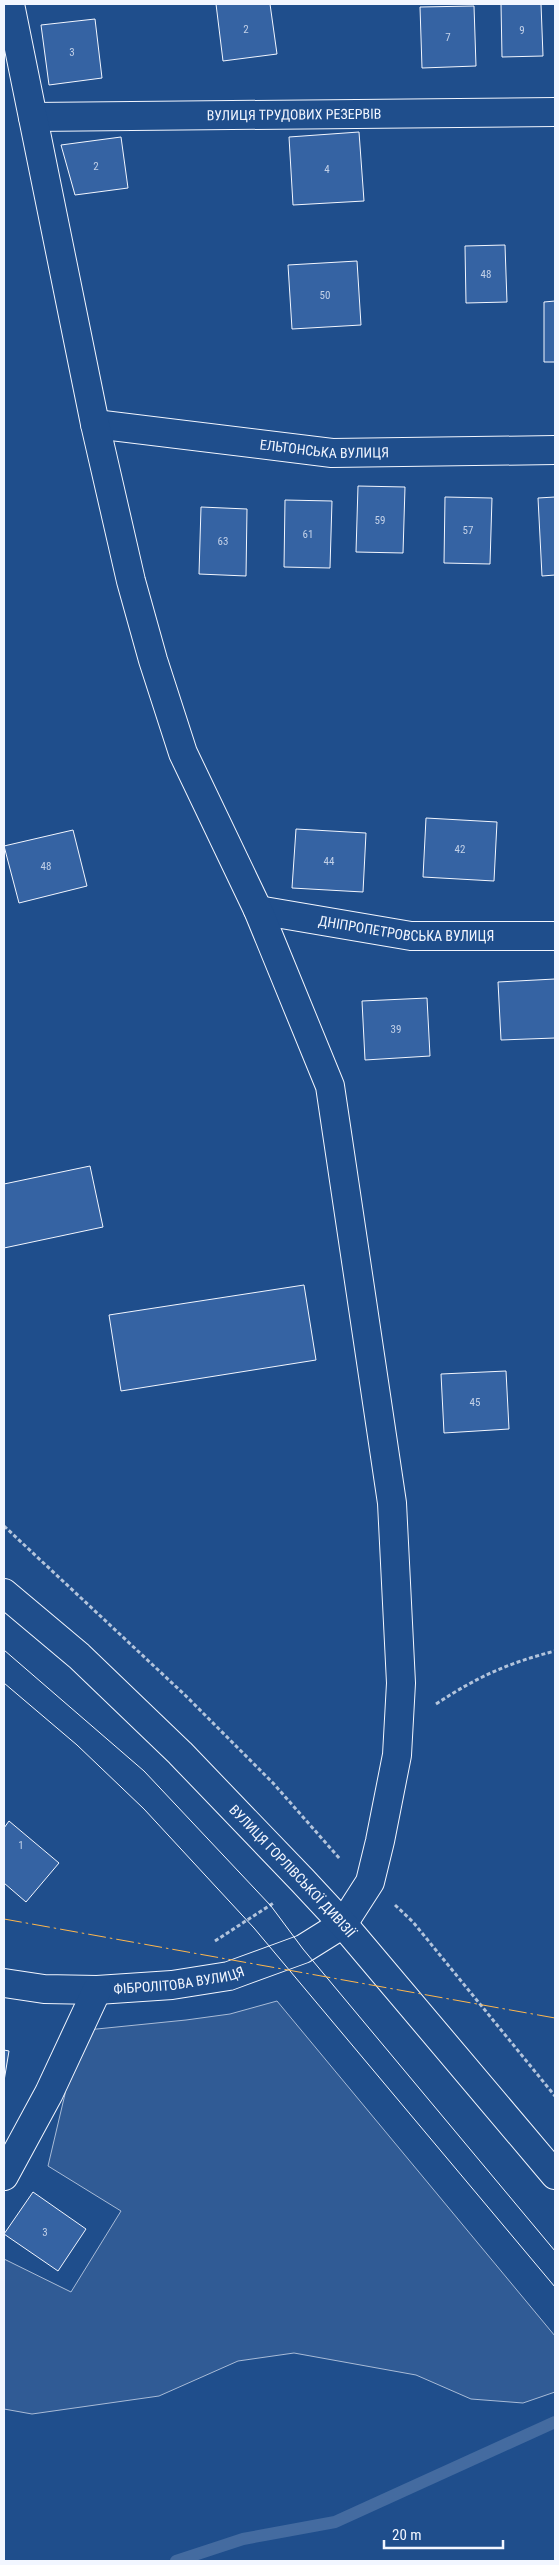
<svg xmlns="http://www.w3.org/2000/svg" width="559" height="2565" font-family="'Roboto Condensed',sans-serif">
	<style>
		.built { fill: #305b95; stroke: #a8bbd7 }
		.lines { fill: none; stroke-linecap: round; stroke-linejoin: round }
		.stream { stroke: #446ba0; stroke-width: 12 }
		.building { fill: #3563a3; stroke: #f2f6ff }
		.minor-casing { stroke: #f2f6ff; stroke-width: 30 }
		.secondary-casing { stroke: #f2f6ff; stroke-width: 30 }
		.path { stroke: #b3c4dc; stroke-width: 3; stroke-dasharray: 4 2.5; stroke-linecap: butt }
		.minor { stroke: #1f4e8c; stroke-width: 28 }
		.secondary { stroke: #1f4e8c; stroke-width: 28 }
		.tram { stroke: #f2f6ff; stroke-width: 1 }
		.power { stroke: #ffb74d; stroke-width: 1; stroke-dasharray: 18 4 2.5 4; stroke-linecap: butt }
		.labels { text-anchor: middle; stroke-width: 4; stroke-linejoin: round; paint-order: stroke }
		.number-label { font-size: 11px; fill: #c3d1e8 }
		.street-label { font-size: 14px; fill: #f2f6ff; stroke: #1f4e8c }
	</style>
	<rect width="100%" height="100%" fill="#1f4e8c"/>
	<path class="built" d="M 277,2001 L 555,2336 L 555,2392 L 523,2403 L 471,2399 L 416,2375 L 294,2353 L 238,2361 L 159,2396 L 32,2414 L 4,2409 L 4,2259 L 71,2292 L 121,2211 L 48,2166 L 65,2094 L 67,2032 L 186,2020 L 230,2014 Z"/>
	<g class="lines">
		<path class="stream" d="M 176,2561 L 243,2539 L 335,2522 L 555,2422"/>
	</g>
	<path class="building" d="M 216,4 L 270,4 L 277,54 L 223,61 Z
		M 501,4 L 541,4 L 543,56 L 502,57 Z
		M 474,6 L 476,66 L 422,68 L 420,7 Z
		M 95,19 L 102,78 L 49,85 L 41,25 Z
		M 359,132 L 364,201 L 293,205 L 289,137 Z
		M 121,137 L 128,188 L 75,195 L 61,145 Z
		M 505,245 L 507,302 L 466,303 L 465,246 Z
		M 357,261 L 361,325 L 292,329 L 288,265 Z
		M 555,301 L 555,362 L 544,362 L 544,302 Z
		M 358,486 L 405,487 L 403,553 L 356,552 Z
		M 445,497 L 492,498 L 490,564 L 444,563 Z
		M 555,497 L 555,575 L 542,576 L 538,498 Z
		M 285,500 L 332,501 L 330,568 L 284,567 Z
		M 201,507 L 247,509 L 246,576 L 199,574 Z
		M 426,818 L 497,822 L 494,881 L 423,877 Z
		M 296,829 L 366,833 L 363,892 L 292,888 Z
		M 73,830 L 87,886 L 19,903 L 4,846 Z
		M 555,979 L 555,1038 L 501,1040 L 498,982 Z
		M 427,998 L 430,1056 L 365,1060 L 362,1001 Z
		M 90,1166 L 103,1227 L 4,1248 L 4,1184 Z
		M 304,1285 L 316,1360 L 121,1391 L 109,1315 Z
		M 506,1371 L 509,1429 L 444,1433 L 441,1374 Z
		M 9,1821 L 59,1863 L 26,1902 L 4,1883 L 4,1828 Z
		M 4,2050 L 9,2051 L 4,2081 Z
		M 33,2192 L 86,2229 L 58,2271 L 4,2234 Z"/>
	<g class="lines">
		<g class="minor-casing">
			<g id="minor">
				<path id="s1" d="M 33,117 L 555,112"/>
				<path id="s2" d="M 95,424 L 332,453 L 555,450"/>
				<path id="s3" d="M 258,910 L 411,936 L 555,936"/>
				<path id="s4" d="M 4,1983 L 44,1989 L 97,1990 L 172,1985 L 229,1976 L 303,1949 L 343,1924 L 370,1882 L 380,1841 L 397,1755 L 401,1683 L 392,1503 L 330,1086 L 258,910 L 183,753 L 153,660 L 131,581 L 95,424 L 10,4"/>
				<path d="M 4,2176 L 49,2093 L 97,1990"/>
			</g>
		</g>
		<g class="secondary-casing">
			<g id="secondary">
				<path id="s5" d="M 4,1593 L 79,1656 L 180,1753 L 302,1880 L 343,1924 L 555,2175"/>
			</g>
		</g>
		<path class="path" d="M 4,1526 L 186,1696 L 273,1783 L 340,1859
			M 436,1704 C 477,1677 508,1663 555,1651
			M 395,1905 L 413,1922 L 555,2096
			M 215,1941 L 275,1902"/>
		<use href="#minor" class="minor"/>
		<use href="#secondary" class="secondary"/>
		<path class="tram" d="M 4,1650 L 144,1771 L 271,1906 L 303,1949 L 555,2251
			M 4,1683 L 77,1745 L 144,1809 L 254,1928 L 555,2287"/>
		<path class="power" d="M 4,1919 L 555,2018"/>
	</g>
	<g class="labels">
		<g class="number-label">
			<text x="246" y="33">2</text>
			<text x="522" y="34">9</text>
			<text x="448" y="41">7</text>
			<text x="72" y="56">3</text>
			<text x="96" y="170">2</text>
			<text x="327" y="173">4</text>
			<text x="486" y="278">48</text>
			<text x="325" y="299">50</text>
			<text x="380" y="524">59</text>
			<text x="468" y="534">57</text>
			<text x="308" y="538">61</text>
			<text x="223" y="545">63</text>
			<text x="460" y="853">42</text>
			<text x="329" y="865">44</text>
			<text x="46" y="870">48</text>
			<text x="396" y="1033">39</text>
			<text x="475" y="1406">45</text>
			<text x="21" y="1849">1</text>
			<text x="45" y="2236">3</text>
		</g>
		<g class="street-label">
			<text dy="5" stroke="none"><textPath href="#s1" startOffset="261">ВУЛИЦЯ ТРУДОВИХ РЕЗЕРВІВ</textPath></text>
			<text dy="5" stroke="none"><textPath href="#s2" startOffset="231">ЕЛЬТОНСЬКА ВУЛИЦЯ</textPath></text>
			<text dy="5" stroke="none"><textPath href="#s3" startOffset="150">ДНІПРОПЕТРОВСЬКА ВУЛИЦЯ</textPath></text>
			<text dy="5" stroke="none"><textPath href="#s5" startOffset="401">ВУЛИЦЯ ГОРЛІВСЬКОЇ ДИВІЗІЇ</textPath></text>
			<text dy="5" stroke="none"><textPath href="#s4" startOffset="176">ФІБРОЛІТОВА ВУЛИЦЯ</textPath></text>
		</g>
	</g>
	<rect width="559" height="2565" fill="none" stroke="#f2f6ff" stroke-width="10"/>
	<path d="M384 2540v8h119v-8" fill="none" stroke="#f2f6ff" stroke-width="2.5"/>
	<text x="392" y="2540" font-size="15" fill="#f2f6ff" stroke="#1f4e8c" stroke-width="4" paint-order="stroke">20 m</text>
</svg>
